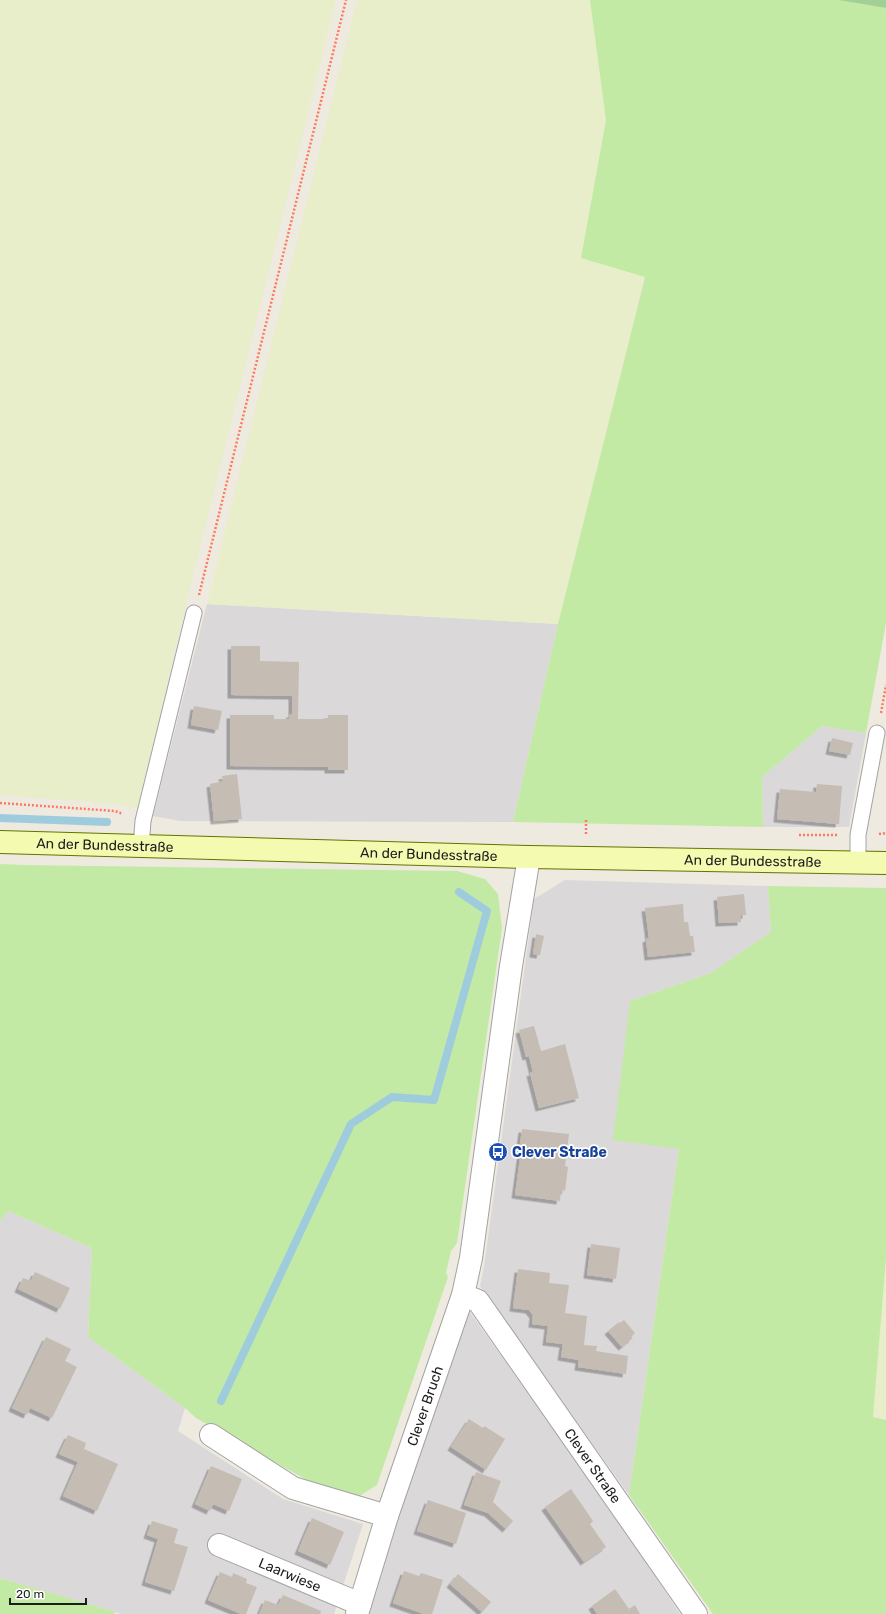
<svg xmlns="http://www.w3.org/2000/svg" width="886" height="1614" font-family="Rubik,sans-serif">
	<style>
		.residential { fill: #dad8d8 }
		.farmland { fill: #e9eeca }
		.grass { fill: #c3eaa4 }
		.forest { fill: #a2cf93 }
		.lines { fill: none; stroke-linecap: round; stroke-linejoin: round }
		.stream { stroke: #9fccdd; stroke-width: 8 }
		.building { fill: #c5bcb4; filter: url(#shadow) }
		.lane-casing { stroke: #a3a3a3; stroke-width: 17 }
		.street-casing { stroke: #a3a3a3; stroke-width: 24 }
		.secondary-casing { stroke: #627401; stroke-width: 24 }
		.path { stroke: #fe7961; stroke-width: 2.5; stroke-dasharray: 2 2; stroke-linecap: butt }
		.lane { stroke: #fff; stroke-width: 15 }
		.street { stroke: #fff; stroke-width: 22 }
		.secondary { stroke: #f4fbb1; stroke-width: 22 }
		.labels { text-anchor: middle; stroke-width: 3.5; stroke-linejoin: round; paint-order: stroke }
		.street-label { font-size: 14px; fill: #1c1c1c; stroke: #fff }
		.transit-label { font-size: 14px; font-weight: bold; fill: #164399; stroke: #fff; text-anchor: start }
	</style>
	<defs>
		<filter id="shadow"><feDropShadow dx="-3.5" dy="3.5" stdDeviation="0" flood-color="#0004"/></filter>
	</defs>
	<rect width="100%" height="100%" fill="#eeeae0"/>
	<path class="residential" d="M 207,604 L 558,624 L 513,822 L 180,821 L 153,816 Z
		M 822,726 L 866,733 L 849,827 L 763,827 L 762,777 Z
		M 565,880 L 768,886 L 771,932 L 711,973 L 630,1001 L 679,1149 L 629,1495 L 480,1286 L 484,1267 L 534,899 Z
		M 8,1211 L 92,1248 L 88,1337 L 185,1408 L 178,1431 L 283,1499 L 363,1524 L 334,1614 L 121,1614 L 0,1578 L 0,1221 Z
		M 469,1311 L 613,1512 L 680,1614 L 365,1614 Z"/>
	<path class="farmland" d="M 0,0 L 336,0 L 186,604 L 138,808 L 113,804 L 0,795 Z
		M 357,0 L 590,0 L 606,120 L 581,258 L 645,276 L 558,624 L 207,604 Z
		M 886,1258 L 886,1420 L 873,1417 Z"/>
	<path class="grass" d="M 590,0 L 838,0 L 886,8 L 886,623 L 866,733 L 822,726 L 762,777 L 763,827 L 513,822 L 558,624 L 645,277 L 581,258 L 606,120 Z
		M 0,864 L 23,865 L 457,871 L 485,879 L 498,894 L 502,928 L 457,1243 L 451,1251 L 446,1273 L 448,1277 L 377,1485 L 358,1497 L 307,1480 L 196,1418 L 185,1408 L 88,1337 L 92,1248 L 8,1211 L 0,1221 Z
		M 768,886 L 886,888 L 886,1258 L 873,1417 L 886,1420 L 886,1614 L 713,1614 L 629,1495 L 679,1149 L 613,1140 L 630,1001 L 711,973 L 771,932 Z
		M 0,1578 L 115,1612 L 114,1614 L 0,1614 Z"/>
	<path class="forest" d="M 838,0 L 886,0 L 886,8 Z"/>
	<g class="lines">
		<path class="stream" d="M 0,818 L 107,822
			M 221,1401 L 351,1124 L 392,1097 L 434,1100 L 487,911 L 459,892"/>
	</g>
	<path class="building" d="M 231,646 L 260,646 L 260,661 L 299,662 L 298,719 L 328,719 L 328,715 L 348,715 L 348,770 L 328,770 L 328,767 L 230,766 L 230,715 L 274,715 L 274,719 L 289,719 L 290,714 L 292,714 L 292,696 L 231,695 Z
		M 194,706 L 222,711 L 218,730 L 191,725 Z
		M 832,738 L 853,743 L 850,755 L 829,751 Z
		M 237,774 L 242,819 L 214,821 L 210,784 L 223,781 L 222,776 Z
		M 817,784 L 842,786 L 839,824 L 777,819 L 780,789 L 816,792 Z
		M 744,894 L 746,915 L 741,915 L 741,922 L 719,923 L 717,897 Z
		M 683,904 L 684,922 L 688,922 L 690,936 L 693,936 L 695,952 L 648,957 L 646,939 L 649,938 L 645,908 Z
		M 536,934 L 544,936 L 540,955 L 533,954 Z
		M 534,1026 L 541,1051 L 565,1044 L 579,1098 L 539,1108 L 530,1073 L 533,1072 L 529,1056 L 526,1057 L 519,1030 Z
		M 522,1129 L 569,1134 L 565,1166 L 568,1167 L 565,1191 L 561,1190 L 560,1201 L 515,1195 L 521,1151 L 519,1151 Z
		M 591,1244 L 620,1248 L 616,1279 L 587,1275 Z
		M 518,1269 L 550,1273 L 549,1283 L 569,1285 L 565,1313 L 587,1316 L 584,1345 L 597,1346 L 596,1351 L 628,1356 L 626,1374 L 578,1367 L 579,1360 L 561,1357 L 563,1344 L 546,1342 L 548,1326 L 532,1324 L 533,1315 L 529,1310 L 513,1308 Z
		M 35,1272 L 70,1288 L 60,1309 L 18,1289 L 23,1278 L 31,1281 Z
		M 624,1320 L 635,1333 L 631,1337 L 633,1338 L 622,1347 L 608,1331 L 619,1322 L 620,1323 Z
		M 46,1337 L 71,1349 L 65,1361 L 77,1367 L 52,1418 L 30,1408 L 27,1415 L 12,1408 Z
		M 469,1419 L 483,1428 L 484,1426 L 505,1439 L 486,1470 L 451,1447 Z
		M 68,1435 L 86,1443 L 84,1449 L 118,1464 L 97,1511 L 63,1496 L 78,1462 L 59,1454 Z
		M 211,1466 L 242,1479 L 229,1511 L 213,1504 L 210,1511 L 195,1504 Z
		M 476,1472 L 501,1481 L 493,1502 L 513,1521 L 506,1529 L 488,1513 L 464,1505 Z
		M 571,1489 L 593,1521 L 590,1524 L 606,1547 L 584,1562 L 545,1507 Z
		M 428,1500 L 466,1513 L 456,1544 L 417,1531 Z
		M 312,1518 L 344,1532 L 330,1565 L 298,1551 Z
		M 152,1521 L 178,1529 L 174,1543 L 188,1547 L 174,1591 L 145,1582 L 158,1539 L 147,1535 Z
		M 404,1571 L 419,1576 L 421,1573 L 443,1580 L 432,1614 L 424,1614 L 393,1603 Z
		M 220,1572 L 232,1577 L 233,1573 L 247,1579 L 246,1583 L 257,1587 L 246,1614 L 241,1614 L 208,1600 Z
		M 458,1574 L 491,1602 L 482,1612 L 450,1584 Z
		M 615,1589 L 629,1609 L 635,1605 L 640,1614 L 597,1614 L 592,1606 Z
		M 283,1595 L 321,1611 L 320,1614 L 259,1614 L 265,1600 L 278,1605 Z"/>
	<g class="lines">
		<g class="lane-casing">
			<path id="lane" d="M 141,847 L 143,821 L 194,613
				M 858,863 L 858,835 L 877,733"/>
		</g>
		<g class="street-casing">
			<g id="street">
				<path id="s1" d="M 463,1295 L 478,1301 L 696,1614"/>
				<path d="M 211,1435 L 293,1488 L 387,1516"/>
				<path id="s2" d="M 219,1545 L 360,1604"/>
				<path id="s3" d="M 357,1614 L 387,1516 L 463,1295 L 471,1258 L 511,966 L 529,857"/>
			</g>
		</g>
		<g class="secondary-casing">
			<g id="secondary">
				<path id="s4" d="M 0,842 L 529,857 L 886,863"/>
			</g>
		</g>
		<path class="path" d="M 199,595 L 346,0
			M 881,713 L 886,685
			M 0,803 L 115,811 L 123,814
			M 586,834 L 586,819
			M 879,834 L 886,833
			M 799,835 L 838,835"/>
		<use href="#lane" class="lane"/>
		<use href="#street" class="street"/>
		<use href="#secondary" class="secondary"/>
	</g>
	<defs>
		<g id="bus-disc" transform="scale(1)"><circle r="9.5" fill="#1a4fb4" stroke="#fff"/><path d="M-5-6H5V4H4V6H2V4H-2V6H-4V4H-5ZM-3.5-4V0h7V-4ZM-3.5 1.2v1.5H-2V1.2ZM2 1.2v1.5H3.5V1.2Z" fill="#fff"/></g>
	</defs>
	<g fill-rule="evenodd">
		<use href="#bus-disc" x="498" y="1152"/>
	</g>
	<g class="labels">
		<g class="street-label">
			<text dy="5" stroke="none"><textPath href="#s4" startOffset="105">An der Bundesstraße</textPath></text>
			<text dy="5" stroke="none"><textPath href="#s4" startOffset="429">An der Bundesstraße</textPath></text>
			<text dy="5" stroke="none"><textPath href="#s4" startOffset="753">An der Bundesstraße</textPath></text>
			<text dy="5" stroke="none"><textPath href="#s3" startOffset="219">Clever Bruch</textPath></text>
			<text dy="5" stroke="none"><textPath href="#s1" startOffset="217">Clever Straße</textPath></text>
			<text dy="5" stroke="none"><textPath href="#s2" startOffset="77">Laarwiese</textPath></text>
		</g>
		<g class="transit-label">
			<text x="512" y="1157">Clever Straße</text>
		</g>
	</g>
	<path d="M10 1598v6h76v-6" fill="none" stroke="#1c1c1c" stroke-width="2"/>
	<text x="16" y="1598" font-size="12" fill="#1c1c1c" stroke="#ffffff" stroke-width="3" paint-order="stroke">20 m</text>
</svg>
